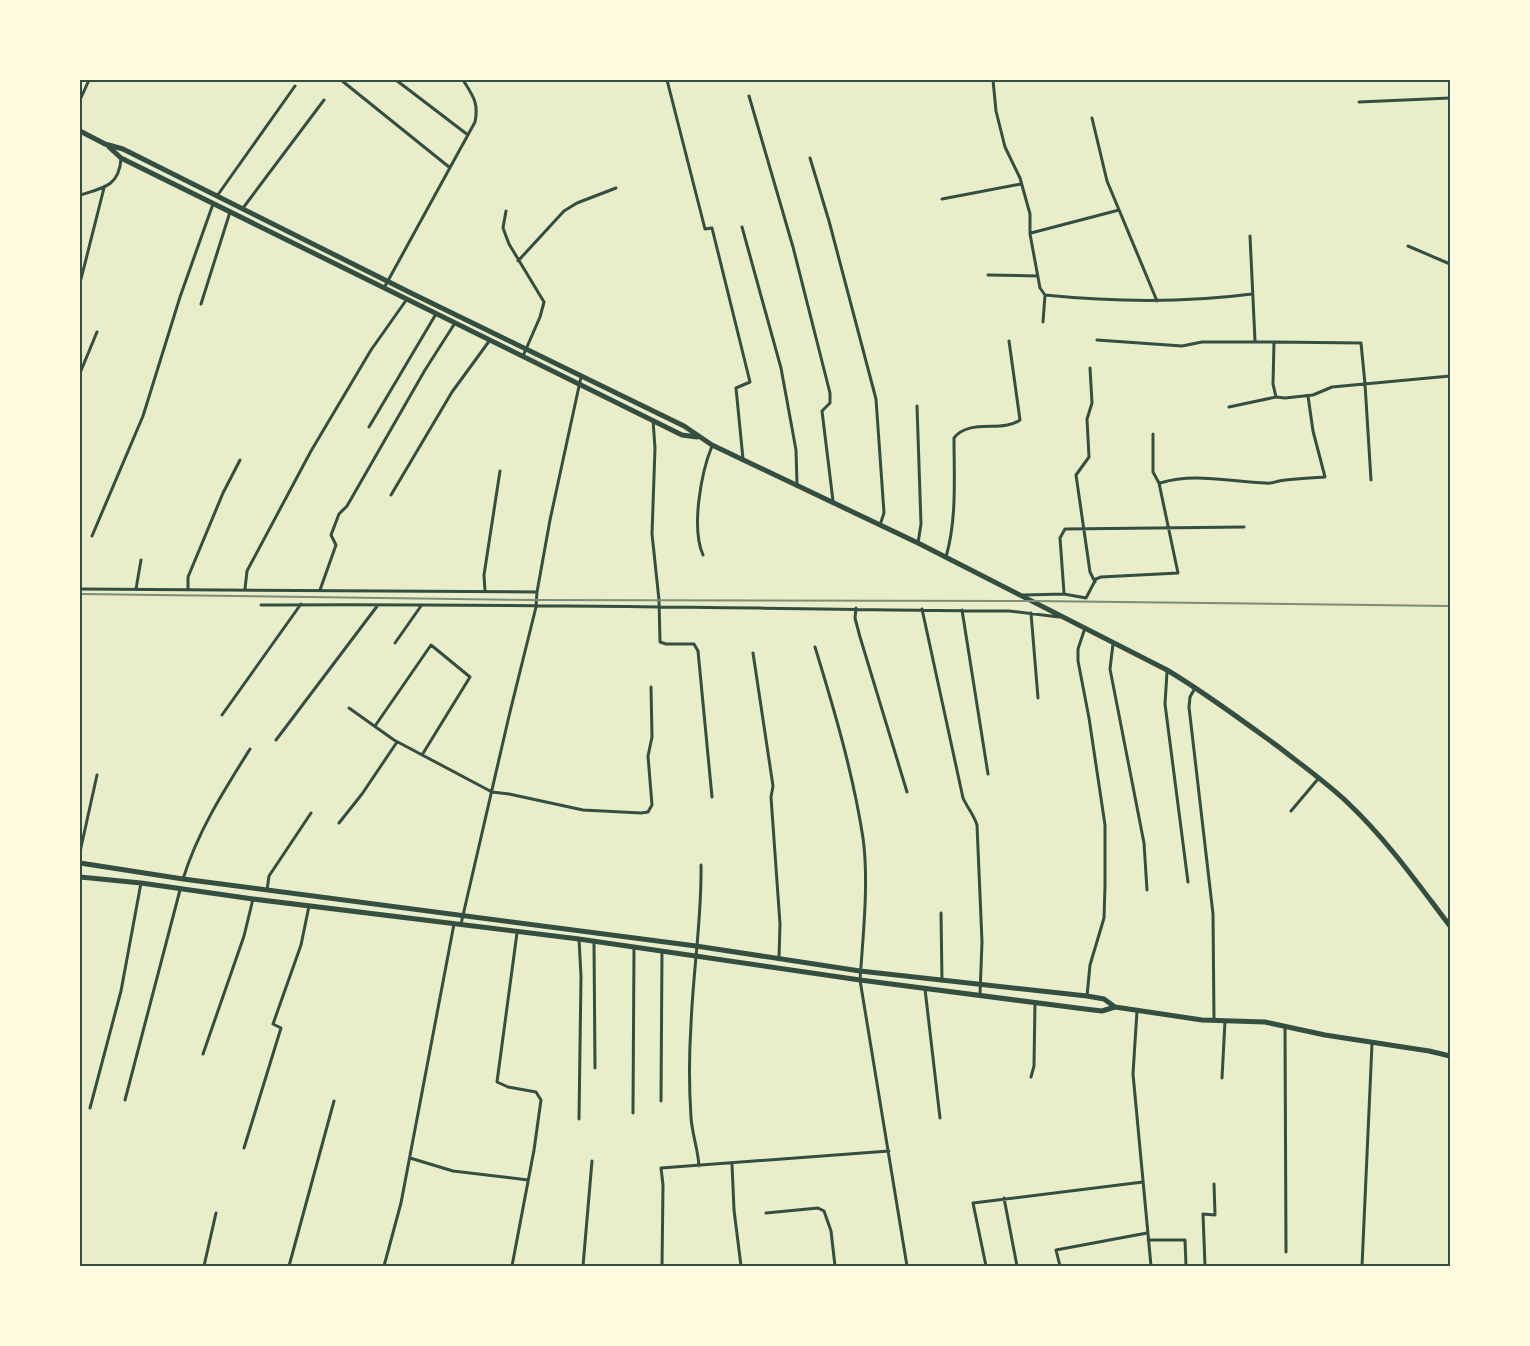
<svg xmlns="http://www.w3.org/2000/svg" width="1530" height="1346" font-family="'PT Sans Narrow',sans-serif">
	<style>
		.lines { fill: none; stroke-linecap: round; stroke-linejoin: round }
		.minor { stroke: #344e41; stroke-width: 3 }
		.primary { stroke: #344e41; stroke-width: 5 }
		.rail { stroke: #7c8e77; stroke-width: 2 }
		.neatline { fill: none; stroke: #344e41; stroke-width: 2 }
	</style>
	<rect width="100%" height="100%" fill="#e9edc9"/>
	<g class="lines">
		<path class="minor" d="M 341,80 L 449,167
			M 396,80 L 468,135
			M 667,80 L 705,229 L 712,228 L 750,382 L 736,388 L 743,459
			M 993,80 L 996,111 L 1005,147 L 1020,178 L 1030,214 L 1030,234 L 1040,288 L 1045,295 C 1114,302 1183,303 1252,294
			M 749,96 L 793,247 L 830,393 L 830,403 L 822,411 L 833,501
			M 80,100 L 89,80
			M 1359,102 L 1450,98
			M 1092,118 L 1107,181 L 1157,301
			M 810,158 L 829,221 L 876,399 L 884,513 L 880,525
			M 80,195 C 102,188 119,187 121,159
			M 217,196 L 295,86
			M 942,199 L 1021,184
			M 243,208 L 324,100
			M 506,211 L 503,228 L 509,244 L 544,302 L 540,317 L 523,356
			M 742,227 L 781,368 L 796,450 L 797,484
			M 1031,233 L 1119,210
			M 1250,236 L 1255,341
			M 1408,246 L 1450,264
			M 518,261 L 564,211 L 577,203 L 616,188
			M 988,275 L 1038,276
			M 80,283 L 104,188
			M 384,288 L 475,122 C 479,103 473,96 463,80
			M 201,304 L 230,212
			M 1043,322 L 1045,295
			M 1097,340 L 1182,346 L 1202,342 L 1274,342 L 1273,384 L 1276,397 L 1285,398 L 1313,395 L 1332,387 L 1450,376
			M 1274,342 L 1361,343 L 1365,384 L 1371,480
			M 1090,368 L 1092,403 L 1087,419 L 1089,457 L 1076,475 L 1090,572 L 1095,582
			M 80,373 L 97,332
			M 917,406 L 921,524 L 918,543
			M 1229,407 L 1276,397
			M 653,420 L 655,448 L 652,534 L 659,600 L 660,642 L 666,644 L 694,644 L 698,651 L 712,797
			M 369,427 L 436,314
			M 1160,483 C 1194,472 1231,482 1266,483 C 1271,484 1274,482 1279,481 C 1294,478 1310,478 1325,477 L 1313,431 L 1308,396
			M 391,495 L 452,392 L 490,340
			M 92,536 L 143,416 L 180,297 L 213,204
			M 703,555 C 691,528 701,473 712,446
			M 946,557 C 957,519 954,477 954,438 C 969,418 1002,433 1020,420 L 1009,341
			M 80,589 L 537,592
			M 136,589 L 141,560
			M 245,589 L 247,571 L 311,451 L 371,350 L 407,299
			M 188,590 L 188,577 L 223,493 L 240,460
			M 320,590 L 336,545 L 331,535 L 339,514 L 347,506 L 425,370 L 455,323
			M 485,591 L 484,575 L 500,471
			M 1064,593 L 1060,538 L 1065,529 L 1244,527
			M 1023,595 L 1064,594 L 1086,598 L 1096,579 L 1101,577 L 1178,573 L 1159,483 L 1153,472 L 1153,434
			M 261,605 C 510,603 760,609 1009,611 L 1059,617
			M 856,608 L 855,618 L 860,637 L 907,792
			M 922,609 L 963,798 C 967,807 974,815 977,825 L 982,942 L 980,994
			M 962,610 L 988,774
			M 1031,613 L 1038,698
			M 1085,628 L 1078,649 L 1078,661 L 1089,718 L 1105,825 L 1105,886 L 1104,918 L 1090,965 L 1087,996
			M 395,643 L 421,606
			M 1113,644 L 1110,669 L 1144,843 L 1147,890
			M 815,647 C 834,709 853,773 863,838 C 869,881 863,936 860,980 L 907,1266
			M 753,653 L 773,786 L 771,797 L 780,924 L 779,958
			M 1167,672 L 1165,704 L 1188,882
			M 1195,688 L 1190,697 L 1189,707 L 1213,914 L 1214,1021
			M 349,708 L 394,740 L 492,792 L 509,794 L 583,810 L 641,813 L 648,812 L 652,805 L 648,756 L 652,737 L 651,687
			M 222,715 L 301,604
			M 375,726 L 431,645 L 470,677 L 422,755
			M 276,740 L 378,605
			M 1291,811 L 1318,779
			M 339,823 L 362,794 L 397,742
			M 80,852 L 97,775
			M 183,879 C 198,831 223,792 250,749
			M 267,890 L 269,876 L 311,813
			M 941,913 L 942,981
			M 461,924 L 509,716 L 536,607 L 537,592 L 550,520 L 581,377
			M 579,939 L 581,976 L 579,1119
			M 594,942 L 595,1068
			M 925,989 L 940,1118
			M 1137,1011 L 1133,1074 L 1151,1266
			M 1285,1026 L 1286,1252
			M 203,1054 L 244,936 L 253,899
			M 1031,1077 L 1034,1066 L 1035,1002
			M 1222,1078 L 1225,1021
			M 125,1100 L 180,890
			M 661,1101 L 662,951
			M 90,1108 L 121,991 L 141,883
			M 633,1113 L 634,947
			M 244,1148 L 281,1028 L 273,1024 L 301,945 L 309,906
			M 410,1158 L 453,1171 L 528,1180
			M 732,1164 L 734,1210 L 741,1266
			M 699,1166 C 698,1149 692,1134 691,1117 C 689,1087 689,1055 691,1025 C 693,971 702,918 701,865
			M 1004,1198 L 1017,1266
			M 766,1213 L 818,1208 L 824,1211 L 831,1231 L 835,1266
			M 1148,1240 L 1185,1240 L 1186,1266
			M 204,1266 L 216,1213
			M 289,1266 L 334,1101
			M 384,1266 L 401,1203 L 454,924
			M 512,1266 L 534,1150 L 541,1100 L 536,1092 L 508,1087 L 497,1082 L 517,933
			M 583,1266 L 592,1161
			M 662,1266 L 663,1185 L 661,1168 L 889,1151
			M 986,1266 L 973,1203 L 1143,1182
			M 1060,1266 L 1056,1250 L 1147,1233
			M 1205,1266 L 1203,1214 L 1215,1215 L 1214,1184
			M 1362,1266 L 1372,1044"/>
		<path class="primary" d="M 80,131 L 105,144 L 123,149 L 411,293 L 684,426 L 712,445 L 918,543 L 1167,670 C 1207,694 1243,721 1280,748 C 1303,766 1327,783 1348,803 C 1387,840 1418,884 1450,926
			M 109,147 L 121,158 L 682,435 L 697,437
			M 80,863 L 183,879 L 696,946 L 860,971 L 1087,996 L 1104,999 L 1115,1007
			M 80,877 L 141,883 L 253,899 L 579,939 L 860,980 L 1085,1009 L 1102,1011 L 1115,1007 L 1202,1020 L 1265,1022 L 1325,1035 L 1429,1051 L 1450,1056"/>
		<path class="rail" d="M 80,594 L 536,600 L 1033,601 L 1450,606"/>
	</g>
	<rect width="1530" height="1346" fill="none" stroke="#fefae0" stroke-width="162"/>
	<rect x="81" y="81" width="1368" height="1184" class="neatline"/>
</svg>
